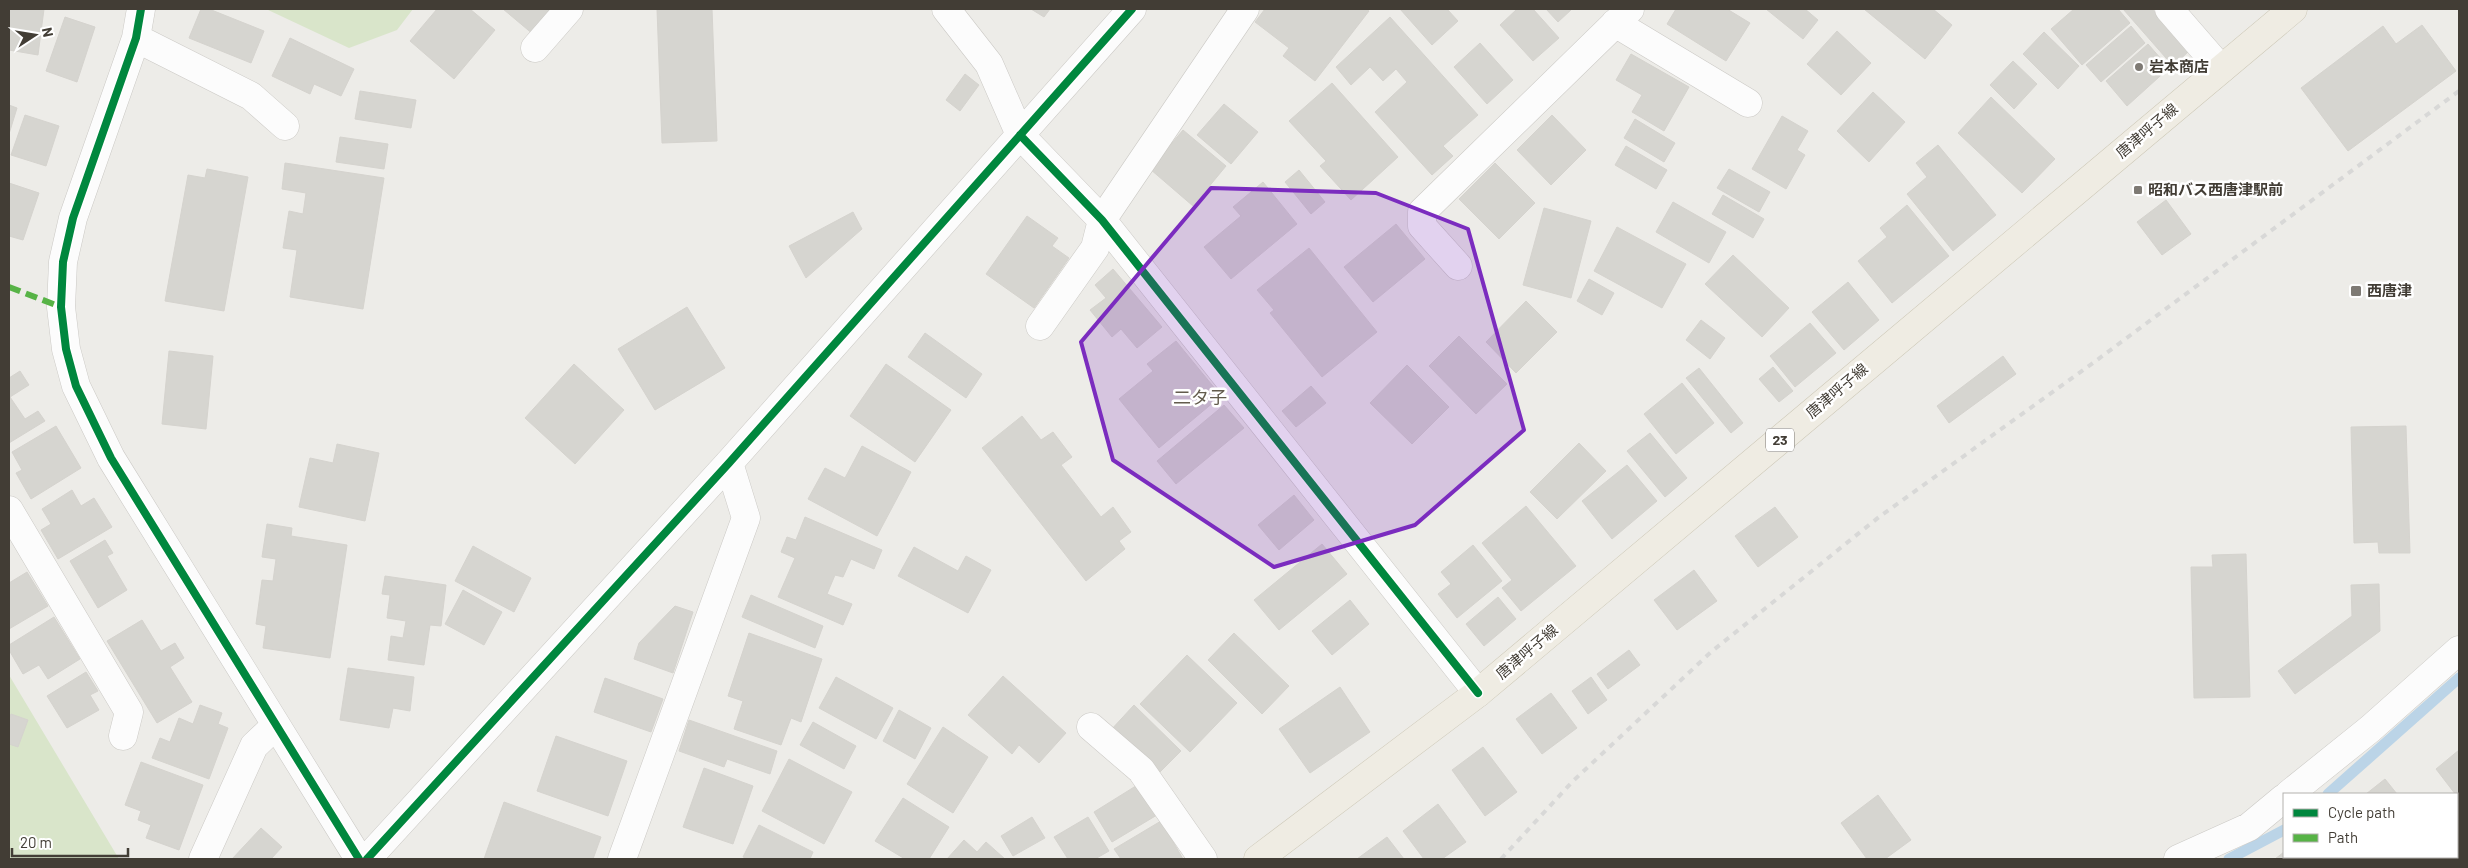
<svg xmlns="http://www.w3.org/2000/svg" width="2468" height="868" font-family="Barlow,'Noto Sans JP',sans-serif">
	<style>
		.green { fill: #d9e5ca }
		.lines { fill: none; stroke-linecap: round; stroke-linejoin: round }
		.stream { stroke: #bbd4e7; stroke-width: 11 }
		.building { fill: #d6d5d0; stroke: #d5d3ce }
		.minor-casing { stroke: #cbc9c5; stroke-width: 29 }
		.major-casing { stroke: #cdc8b7; stroke-width: 29 }
		.minor { stroke: #fcfcfc; stroke-width: 28 }
		.major { stroke: #efece3; stroke-width: 28 }
		.rail { stroke: #d8d8d7; stroke-width: 4; stroke-dasharray: 6 6; stroke-linecap: butt }
		.quiet { stroke: #57b346; stroke-width: 6; stroke-dasharray: 12 6; stroke-linecap: butt }
		.cycleway-casing { stroke: #fff; stroke-width: 11 }
		.cycleway { stroke: #00873e; stroke-width: 8 }
		.marked { fill: #7b2cbf; fill-opacity: 0.2; stroke: #7b2cbf; stroke-width: 4; stroke-linejoin: round }
		.poi-dot { fill: #7e7a74; stroke: #fff; stroke-width: 2 }
		.labels { text-anchor: middle; stroke-width: 5; stroke-linejoin: round; paint-order: stroke }
		.shield { fill: #fff; stroke: #7b7772; stroke-width: 1 }
		.shield-label { font-size: 14px; font-weight: bold; fill: #423d35 }
		.poi-label { font-size: 15px; font-weight: bold; fill: #423d35; stroke: #fff; text-anchor: start }
		.street-label { font-size: 15px; fill: #423d35; stroke: #fff }
		.quarter-label { font-size: 18px; fill: #635c4d; stroke: #fff }
	</style>
	<rect width="100%" height="100%" fill="#edece8"/>
	<path class="green" d="M 266,9 L 413,9 L 397,30 L 349,48 Z
		M 9,675 L 119,859 L 9,859 Z"/>
	<g class="lines">
		<path class="stream" d="M 2328,794 L 2459,678
			M 2229,859 L 2284,830"/>
	</g>
	<path class="building" d="M 9,9 L 44,9 L 38,55 L 9,50 Z
		M 201,9 L 209,9 L 264,31 L 251,63 L 189,38 Z
		M 437,9 L 470,9 L 495,30 L 454,79 L 410,41 Z
		M 503,9 L 556,9 L 534,35 Z
		M 657,9 L 712,9 L 717,141 L 662,143 Z
		M 1031,9 L 1050,9 L 1044,17 Z
		M 1265,9 L 1366,9 L 1369,11 L 1315,81 L 1283,56 L 1289,48 L 1255,22 Z
		M 1400,9 L 1447,9 L 1458,21 L 1432,45 Z
		M 1517,9 L 1533,9 L 1559,38 L 1533,61 L 1500,25 Z
		M 1546,9 L 1572,9 L 1558,22 Z
		M 1676,9 L 1727,9 L 1750,23 L 1726,61 L 1667,24 Z
		M 1766,9 L 1805,9 L 1818,20 L 1803,39 Z
		M 1864,9 L 1933,9 L 1952,25 L 1925,59 Z
		M 2074,9 L 2118,9 L 2130,23 L 2082,65 L 2051,29 Z
		M 2123,9 L 2152,9 L 2189,51 L 2173,66 Z
		M 65,17 L 95,27 L 77,82 L 46,71 Z
		M 1390,17 L 1478,115 L 1443,146 L 1453,156 L 1432,175 L 1375,112 L 1407,82 L 1396,69 L 1383,81 L 1370,67 L 1351,85 L 1336,67 Z
		M 2422,25 L 2456,71 L 2348,151 L 2301,88 L 2383,26 L 2396,44 Z
		M 2131,26 L 2145,43 L 2101,82 L 2086,65 Z
		M 1837,31 L 1871,63 L 1841,95 L 1807,64 Z
		M 2044,32 L 2079,66 L 2058,89 L 2023,54 Z
		M 290,38 L 354,69 L 341,96 L 314,84 L 310,94 L 272,76 Z
		M 1480,43 L 1513,80 L 1487,104 L 1454,67 Z
		M 2148,44 L 2169,68 L 2127,106 L 2106,81 Z
		M 1631,54 L 1689,87 L 1664,131 L 1632,112 L 1642,95 L 1616,80 Z
		M 2013,61 L 2037,84 L 2014,109 L 1990,85 Z
		M 965,74 L 979,85 L 960,111 L 946,100 Z
		M 1332,83 L 1398,157 L 1351,200 L 1320,166 L 1326,161 L 1289,121 Z
		M 360,91 L 416,100 L 411,128 L 355,119 Z
		M 1873,92 L 1905,122 L 1869,162 L 1837,131 Z
		M 1991,97 L 2055,159 L 2022,193 L 1958,133 Z
		M 1224,104 L 1258,132 L 1231,164 L 1197,135 Z
		M 9,105 L 17,108 L 9,134 Z
		M 25,115 L 59,126 L 46,166 L 11,155 Z
		M 1552,115 L 1586,150 L 1551,185 L 1517,150 Z
		M 1782,116 L 1808,131 L 1797,150 L 1805,155 L 1786,189 L 1752,169 Z
		M 1635,119 L 1675,143 L 1664,162 L 1624,138 Z
		M 1183,130 L 1226,166 L 1193,206 L 1150,169 Z
		M 340,137 L 388,144 L 384,169 L 336,162 Z
		M 1938,145 L 1996,215 L 1953,251 L 1907,194 L 1927,177 L 1916,163 Z
		M 1626,146 L 1667,170 L 1656,189 L 1615,165 Z
		M 285,163 L 384,178 L 363,309 L 290,297 L 297,250 L 283,248 L 289,211 L 303,214 L 306,193 L 282,189 Z
		M 1495,163 L 1535,203 L 1499,239 L 1459,199 Z
		M 207,169 L 248,177 L 224,311 L 165,301 L 188,175 L 205,178 Z
		M 1729,169 L 1770,192 L 1759,212 L 1717,188 Z
		M 1299,170 L 1325,202 L 1311,214 L 1285,182 Z
		M 1263,182 L 1297,224 L 1231,279 L 1204,247 L 1241,216 L 1233,207 Z
		M 9,183 L 39,193 L 23,240 L 9,236 Z
		M 1723,195 L 1764,219 L 1753,238 L 1712,214 Z
		M 2166,200 L 2191,234 L 2162,255 L 2137,222 Z
		M 1673,202 L 1726,232 L 1709,263 L 1656,232 Z
		M 1907,205 L 1949,256 L 1892,303 L 1858,261 L 1887,237 L 1880,228 Z
		M 1544,208 L 1591,221 L 1571,298 L 1523,285 Z
		M 853,212 L 862,229 L 806,278 L 789,246 Z
		M 1027,216 L 1058,238 L 1052,246 L 1069,258 L 1034,308 L 986,274 Z
		M 1396,224 L 1425,259 L 1373,302 L 1344,267 Z
		M 1617,227 L 1686,264 L 1662,308 L 1594,271 Z
		M 1309,248 L 1377,332 L 1322,377 L 1270,313 L 1274,310 L 1257,290 Z
		M 1733,255 L 1789,308 L 1762,337 L 1705,284 Z
		M 1113,269 L 1162,327 L 1137,348 L 1121,329 L 1112,337 L 1090,310 L 1106,298 L 1095,285 Z
		M 1589,279 L 1614,293 L 1602,315 L 1577,301 Z
		M 1848,282 L 1879,320 L 1844,350 L 1812,312 Z
		M 1526,301 L 1557,332 L 1516,373 L 1486,342 Z
		M 687,307 L 725,368 L 655,410 L 618,349 Z
		M 1701,320 L 1725,338 L 1710,359 L 1686,340 Z
		M 1810,323 L 1836,353 L 1795,387 L 1770,356 Z
		M 925,333 L 982,374 L 966,398 L 908,357 Z
		M 1459,336 L 1507,384 L 1476,414 L 1429,366 Z
		M 1176,341 L 1221,396 L 1159,448 L 1119,399 L 1153,371 L 1147,364 Z
		M 169,351 L 213,356 L 206,429 L 162,424 Z
		M 2003,356 L 2016,374 L 1949,423 L 1937,406 Z
		M 574,364 L 624,410 L 575,464 L 525,418 Z
		M 886,364 L 951,410 L 915,462 L 850,416 Z
		M 1407,365 L 1449,407 L 1412,444 L 1370,403 Z
		M 1773,367 L 1793,391 L 1779,402 L 1759,379 Z
		M 1699,368 L 1743,423 L 1731,433 L 1686,378 Z
		M 20,371 L 29,385 L 10,397 L 25,419 L 38,411 L 45,421 L 9,443 L 9,378 Z
		M 1682,383 L 1714,423 L 1676,454 L 1644,414 Z
		M 1311,386 L 1326,403 L 1296,427 L 1282,411 Z
		M 1224,405 L 1244,428 L 1176,484 L 1157,461 Z
		M 1022,416 L 1041,440 L 1053,432 L 1072,457 L 1061,465 L 1101,517 L 1113,507 L 1131,532 L 1119,541 L 1125,549 L 1086,581 L 982,448 Z
		M 56,426 L 81,468 L 31,499 L 16,473 L 22,470 L 12,452 Z
		M 2406,426 L 2410,553 L 2379,553 L 2378,542 L 2354,543 L 2351,427 Z
		M 1650,433 L 1687,478 L 1665,497 L 1627,451 Z
		M 1579,443 L 1606,471 L 1557,519 L 1530,492 Z
		M 337,444 L 379,453 L 365,521 L 299,507 L 310,458 L 333,463 Z
		M 862,446 L 911,472 L 877,536 L 808,499 L 825,468 L 845,478 Z
		M 1627,465 L 1657,501 L 1612,539 L 1582,501 Z
		M 72,490 L 81,506 L 94,498 L 112,527 L 58,559 L 41,530 L 51,524 L 42,509 Z
		M 1294,495 L 1314,520 L 1279,550 L 1258,525 Z
		M 1526,506 L 1576,566 L 1521,611 L 1502,588 L 1512,580 L 1482,543 Z
		M 1775,507 L 1798,537 L 1758,567 L 1735,536 Z
		M 805,517 L 882,550 L 874,569 L 851,559 L 843,577 L 835,575 L 827,594 L 852,604 L 843,625 L 778,597 L 795,558 L 781,552 L 787,537 L 796,540 Z
		M 267,524 L 292,528 L 291,536 L 347,545 L 330,658 L 263,648 L 266,626 L 256,624 L 262,580 L 273,581 L 276,559 L 262,557 Z
		M 105,540 L 113,553 L 107,556 L 127,590 L 98,608 L 70,561 Z
		M 1322,544 L 1347,574 L 1279,630 L 1254,600 Z
		M 1473,545 L 1502,581 L 1457,618 L 1438,594 L 1451,584 L 1441,572 Z
		M 473,546 L 531,578 L 514,612 L 455,581 Z
		M 914,547 L 958,571 L 966,556 L 991,570 L 968,613 L 898,576 Z
		M 2246,554 L 2250,697 L 2194,698 L 2191,567 L 2213,567 L 2212,555 Z
		M 1694,570 L 1717,601 L 1677,630 L 1654,600 Z
		M 27,572 L 48,606 L 9,629 L 9,583 Z
		M 385,576 L 446,585 L 441,626 L 430,625 L 424,665 L 388,660 L 391,636 L 403,638 L 406,621 L 387,618 L 390,595 L 382,594 Z
		M 2379,584 L 2380,631 L 2295,694 L 2278,671 L 2352,616 L 2351,585 Z
		M 463,590 L 502,612 L 484,645 L 445,624 Z
		M 751,595 L 823,626 L 815,648 L 742,617 Z
		M 1498,597 L 1516,619 L 1484,646 L 1466,624 Z
		M 1350,600 L 1369,624 L 1332,655 L 1312,631 Z
		M 675,606 L 693,612 L 673,673 L 634,659 L 639,643 Z
		M 54,617 L 80,659 L 48,679 L 39,665 L 23,674 L 9,650 L 9,645 Z
		M 142,620 L 161,651 L 175,643 L 184,658 L 170,667 L 192,702 L 157,723 L 107,641 Z
		M 749,633 L 822,659 L 801,722 L 791,718 L 781,745 L 734,729 L 743,701 L 728,696 Z
		M 1234,633 L 1289,686 L 1262,714 L 1208,660 Z
		M 1629,650 L 1640,665 L 1608,689 L 1597,674 Z
		M 1187,655 L 1237,703 L 1190,752 L 1140,704 Z
		M 348,668 L 414,677 L 410,711 L 393,708 L 389,728 L 340,720 Z
		M 86,672 L 98,691 L 90,695 L 99,710 L 67,728 L 47,696 Z
		M 1003,676 L 1066,733 L 1039,763 L 1019,745 L 1012,754 L 968,715 Z
		M 836,677 L 893,708 L 876,739 L 819,708 Z
		M 1591,677 L 1607,700 L 1588,714 L 1572,691 Z
		M 605,678 L 663,699 L 651,732 L 594,712 Z
		M 1340,687 L 1370,732 L 1310,773 L 1279,729 Z
		M 1551,693 L 1577,728 L 1542,754 L 1516,719 Z
		M 200,705 L 222,713 L 218,724 L 228,728 L 209,779 L 152,758 L 160,738 L 170,742 L 179,718 L 193,724 Z
		M 1134,705 L 1181,751 L 1156,776 L 1110,731 Z
		M 899,710 L 931,728 L 915,759 L 883,741 Z
		M 11,714 L 28,720 L 18,747 L 9,744 L 9,720 Z
		M 689,720 L 777,751 L 770,774 L 727,759 L 724,767 L 679,751 Z
		M 813,722 L 856,746 L 844,769 L 800,745 Z
		M 943,727 L 988,757 L 953,813 L 907,784 Z
		M 556,736 L 627,761 L 608,816 L 537,791 Z
		M 1483,747 L 1517,792 L 1485,816 L 1452,770 Z
		M 2459,750 L 2459,799 L 2436,769 Z
		M 789,759 L 852,792 L 824,844 L 762,811 Z
		M 141,762 L 203,785 L 179,850 L 146,838 L 151,825 L 138,820 L 141,811 L 125,805 Z
		M 704,768 L 753,786 L 733,844 L 683,827 Z
		M 2385,779 L 2397,794 L 2366,794 Z
		M 1139,784 L 1157,815 L 1112,842 L 1094,812 Z
		M 1878,795 L 1911,840 L 1885,859 L 1867,859 L 1841,823 Z
		M 903,798 L 949,827 L 929,859 L 905,859 L 875,841 Z
		M 504,802 L 601,837 L 593,859 L 484,859 Z
		M 1438,804 L 1466,842 L 1442,859 L 1424,859 L 1403,831 Z
		M 1032,817 L 1045,838 L 1013,856 L 1001,836 Z
		M 1088,817 L 1109,851 L 1095,859 L 1068,859 L 1054,837 Z
		M 1161,821 L 1183,859 L 1121,859 L 1114,849 Z
		M 759,825 L 813,852 L 810,859 L 749,859 L 743,857 Z
		M 261,828 L 282,847 L 271,859 L 232,859 Z
		M 1387,837 L 1404,859 L 1357,859 Z
		M 964,840 L 977,852 L 986,842 L 1005,859 L 947,859 Z
		M 2284,852 L 2284,857 L 2306,857 L 2308,859 L 2275,859 Z
		M 2414,857 L 2453,857 L 2455,859 L 2411,859 Z"/>
	<g class="lines">
		<g class="minor-casing">
			<path id="minor" d="M 141,9 L 136,38 L 73,218 L 63,262 L 61,307 L 66,349 L 76,386 L 111,458 L 359,859
				M 946,9 L 989,64 L 1020,135 L 1102,220 L 1478,693
				M 2169,9 L 2221,69
				M 1615,23 L 1748,103
				M 136,38 L 251,96 L 285,126
				M 535,48 L 569,9
				M 1458,266 L 1422,226 L 1422,212 L 1630,9
				M 1040,326 L 1095,248 L 1102,220 L 1245,9
				M 9,510 L 129,712 L 123,736
				M 1091,727 L 1141,770 L 1203,859
				M 2289,794 L 2370,729 L 2459,650
				M 2338,857 L 2340,859
				M 203,859 L 254,746 L 275,726
				M 367,859 L 729,463 L 1132,9
				M 622,859 L 746,518 L 729,463
				M 2178,859 L 2249,827 L 2284,798"/>
		</g>
		<g class="major-casing">
			<path id="major" d="M 1258,859 L 1478,693 L 2293,9"/>
		</g>
		<use href="#minor" class="minor"/>
		<use href="#major" class="major"/>
		<path class="rail" d="M 1501,859 L 1573,781 L 1711,652 L 1879,517 L 2093,363 L 2459,91"/>
		<path class="quiet" d="M 9,287 L 61,307"/>
		<g class="cycleway-casing">
			<path id="cycleway" d="M 141,9 L 136,38 L 73,218 L 63,262 L 61,307 L 66,349 L 76,386 L 111,458 L 359,859
				M 1020,135 L 1102,220 L 1478,693
				M 367,859 L 729,463 L 1132,9"/>
		</g>
		<use href="#cycleway" class="cycleway"/>
	</g>
	<path class="marked" d="M 1211,188 L 1376,193 L 1468,229 L 1524,430 L 1415,525 L 1274,567 L 1113,460 L 1081,342 Z"/>
	<g class="poi-dot">
		<circle cx="2139" cy="67" r="5"/>
		<rect x="2133" y="185" width="10" height="10" rx="2.5"/>
		<rect x="2350" y="285" width="12" height="12" rx="2.5"/>
	</g>
	<g class="labels">
		<rect class="shield" x="1766" y="428.5" width="28" height="23" rx="4"/>
		<g class="shield-label">
			<text x="1780" y="445">23</text>
		</g>
		<g class="poi-label">
			<text x="2149" y="72">岩本商店</text>
			<text x="2148" y="195">昭和バス西唐津駅前</text>
			<text x="2367" y="296">西唐津</text>
		</g>
		<g class="street-label">
			<text transform="translate(2147 131) rotate(-40)" y="5">唐津呼子線</text>
			<text transform="translate(1837 391) rotate(-40)" y="5">唐津呼子線</text>
			<text transform="translate(1527 652) rotate(-40)" y="5">唐津呼子線</text>
		</g>
		<g class="quarter-label">
			<text x="1200" y="404">二タ子</text>
		</g>
	</g>
	<rect width="2468" height="868" fill="none" stroke="#423d35" stroke-width="20"/>
	<rect x="2283" y="793" width="175" height="65" fill="#ffffff" stroke="#b3b1ae"/>
	<rect x="2293" y="809" width="25" height="8" fill="#00873e" stroke="#b3b1ae"/>
	<text x="2328" y="818" font-size="15" fill="#423d35">Cycle path</text>
	<rect x="2293" y="834" width="25" height="8" fill="#57b346" stroke="#b3b1ae"/>
	<text x="2328" y="843" font-size="15" fill="#423d35">Path</text>
	<g transform="translate(35 35) rotate(78)" stroke="#ffffff" stroke-width="4" paint-order="stroke">
	<path d="M0-4L9 19L0 12L-9 19Z" fill="#423d35"/>
	<text y="-8" font-size="14" font-weight="bold" text-anchor="middle" fill="#423d35">N</text>
	</g>
	<path d="M12 848v8h116v-8" fill="none" stroke="#423d35" stroke-width="2.5"/>
	<text x="20" y="848" font-size="15" fill="#423d35" stroke="#ffffff" stroke-width="4" paint-order="stroke">20 m</text>
</svg>
